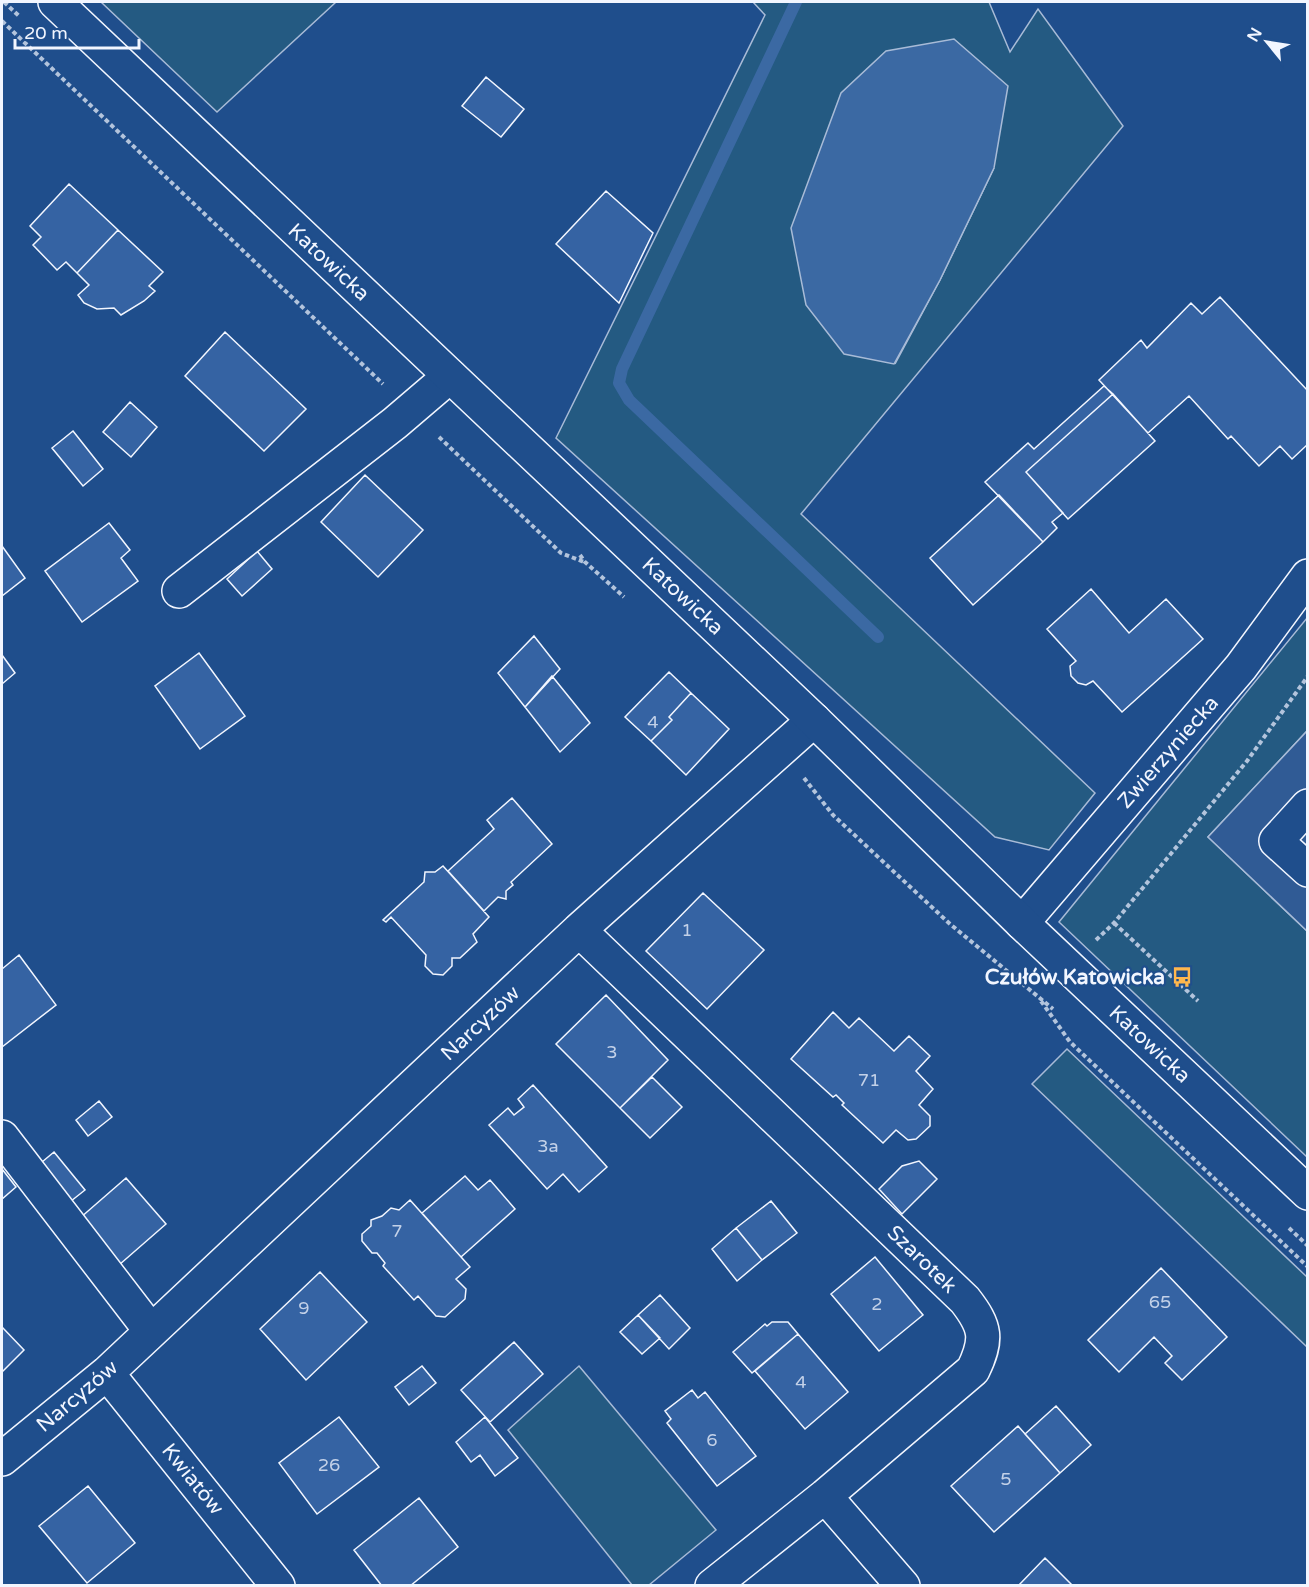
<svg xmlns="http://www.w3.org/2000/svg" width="1309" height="1587" font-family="'Varela Round',sans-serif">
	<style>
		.green { fill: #245a82; stroke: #a8bbd7; stroke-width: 1.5; fill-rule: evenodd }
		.parking { fill: #305b95; stroke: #a8bbd7; stroke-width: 1.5 }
		.water { fill: #3b69a3; stroke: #a8bbd7; stroke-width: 1.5 }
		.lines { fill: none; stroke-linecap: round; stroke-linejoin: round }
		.stream { stroke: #3b69a3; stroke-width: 12 }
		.building { fill: #3563a3; stroke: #f2f6ff; stroke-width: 1.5 }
		.minor-casing { stroke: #f2f6ff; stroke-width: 36 }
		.major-casing { stroke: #f2f6ff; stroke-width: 36 }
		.path { stroke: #b3c4dc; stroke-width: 4; stroke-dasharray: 4.5 3; stroke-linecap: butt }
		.minor { stroke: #1f4e8c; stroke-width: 33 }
		.major { stroke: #1f4e8c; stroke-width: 33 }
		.labels { text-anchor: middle; stroke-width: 4.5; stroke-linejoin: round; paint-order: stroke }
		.number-label { font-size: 18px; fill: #c3d1e8 }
		.street-label { font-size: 21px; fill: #f2f6ff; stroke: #1f4e8c }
		.poi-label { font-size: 21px; font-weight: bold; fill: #f2f6ff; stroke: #1f4e8c; text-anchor: end }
	</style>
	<rect width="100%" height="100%" fill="#1f4e8c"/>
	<path class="green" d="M 101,2 L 336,2 L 217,112 Z
		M 753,2 L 989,2 L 1010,52 L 1038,9 L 1123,126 L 801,514 L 1095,793 L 1049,850 L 995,837 L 556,438 L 765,15 ZM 994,168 L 940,280 L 895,364 Z
		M 1307,618 L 1307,731 L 1208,837 L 1307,931 L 1307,1157 L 1059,922 Z
		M 1067,1049 L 1307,1277 L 1307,1347 L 1032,1084 Z
		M 579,1366 L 716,1530 L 649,1585 L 632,1585 L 508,1430 Z"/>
	<path class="parking" d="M 1307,731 L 1307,931 L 1208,837 Z"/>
	<path class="water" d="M 954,39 L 1008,86 L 994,168 L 940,280 L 894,364 L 844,354 L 806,305 L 791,228 L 841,93 L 886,51 Z"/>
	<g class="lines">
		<path class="stream" d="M 796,2 L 622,369 L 619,383 L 629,400 L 878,637"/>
	</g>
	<path class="building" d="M 486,77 L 524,109 L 501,137 L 462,106 Z
		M 69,184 L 118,230 L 77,273 L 66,262 L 57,270 L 33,245 L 41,237 L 30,226 Z
		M 606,191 L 653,233 L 619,303 L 556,244 Z
		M 118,230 L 163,272 L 149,286 L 155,291 L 144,301 L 121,315 L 114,308 L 97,309 L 84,303 L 78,295 L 89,285 L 77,273 Z
		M 1220,297 L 1308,391 L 1308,444 L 1292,459 L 1280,446 L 1259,466 L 1231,436 L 1228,439 L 1189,396 L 1148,433 L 1099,380 L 1141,340 L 1147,348 L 1191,303 L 1202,314 Z
		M 225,332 L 306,409 L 264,451 L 185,376 Z
		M 1104,386 L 1113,394 L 1026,472 L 1063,513 L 1052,522 L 1057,528 L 1043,542 L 985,482 L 1028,443 L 1034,449 Z
		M 1113,394 L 1155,441 L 1068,519 L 1026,472 Z
		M 130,402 L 157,427 L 131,457 L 103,432 Z
		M 73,431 L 103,469 L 83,486 L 52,448 Z
		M 365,475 L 423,530 L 378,577 L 321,522 Z
		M 999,495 L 1043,542 L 973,605 L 930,558 Z
		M 109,523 L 130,550 L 121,558 L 138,581 L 82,622 L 45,571 Z
		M 2,546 L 25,578 L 2,596 Z
		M 257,551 L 272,569 L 242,596 L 227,579 Z
		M 1091,589 L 1129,633 L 1166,599 L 1203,639 L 1122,712 L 1093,681 L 1086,685 L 1078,683 L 1071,676 L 1070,666 L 1076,661 L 1047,629 Z
		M 534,636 L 560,669 L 525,707 L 498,673 Z
		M 199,653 L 245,716 L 200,749 L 155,686 Z
		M 2,655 L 15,673 L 2,684 Z
		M 669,672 L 691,693 L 669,717 L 672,720 L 651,741 L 625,717 Z
		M 552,676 L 590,723 L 560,752 L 525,707 Z
		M 691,693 L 729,729 L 686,775 L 651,741 L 672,720 L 669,717 Z
		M 512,798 L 552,844 L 511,882 L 513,885 L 506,891 L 506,899 L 498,897 L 484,911 L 448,871 L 494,829 L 487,820 Z
		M 443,866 L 489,917 L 473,934 L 477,942 L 460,958 L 452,958 L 452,966 L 443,975 L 433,974 L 425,966 L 426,955 L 391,917 L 386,922 L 383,920 L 424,882 L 425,872 L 435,872 Z
		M 703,893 L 764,950 L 707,1009 L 646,951 Z
		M 19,955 L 56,1005 L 2,1047 L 2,969 Z
		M 606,995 L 668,1060 L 620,1108 L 556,1044 Z
		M 833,1012 L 849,1028 L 859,1018 L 894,1051 L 909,1036 L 930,1056 L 916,1071 L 933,1089 L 919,1105 L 930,1116 L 930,1126 L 916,1139 L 908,1140 L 896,1130 L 883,1143 L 842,1105 L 844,1103 L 836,1095 L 833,1097 L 791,1059 Z
		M 652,1077 L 682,1107 L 650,1138 L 620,1108 Z
		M 533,1085 L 607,1167 L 579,1192 L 563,1174 L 547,1189 L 489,1125 L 508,1108 L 514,1115 L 524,1107 L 518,1099 Z
		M 99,1101 L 112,1117 L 88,1136 L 76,1120 Z
		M 54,1152 L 85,1190 L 66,1205 L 36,1167 Z
		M 919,1161 L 937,1179 L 902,1214 L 879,1189 L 902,1166 Z
		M 2,1169 L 16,1187 L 2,1199 Z
		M 465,1176 L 478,1190 L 490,1180 L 515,1209 L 461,1257 L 422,1213 Z
		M 126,1178 L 166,1224 L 119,1265 L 80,1218 Z
		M 410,1200 L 470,1267 L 456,1279 L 466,1289 L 465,1299 L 445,1317 L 436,1316 L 418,1296 L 414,1300 L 383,1266 L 385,1263 L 377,1253 L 372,1253 L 362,1241 L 362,1234 L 371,1226 L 371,1220 L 382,1216 L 391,1208 L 399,1210 Z
		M 771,1201 L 797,1233 L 762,1260 L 736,1228 Z
		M 736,1228 L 762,1260 L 737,1281 L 712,1249 Z
		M 875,1257 L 923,1315 L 879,1351 L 831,1294 Z
		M 1161,1268 L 1227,1337 L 1182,1380 L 1165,1363 L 1172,1356 L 1154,1337 L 1119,1372 L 1088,1340 Z
		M 320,1272 L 367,1322 L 306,1380 L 260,1329 Z
		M 660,1295 L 690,1328 L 669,1349 L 638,1315 Z
		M 638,1315 L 660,1338 L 642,1354 L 620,1332 Z
		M 772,1322 L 788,1322 L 798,1334 L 752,1373 L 733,1352 L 765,1324 L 767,1326 Z
		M 2,1327 L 24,1350 L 2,1372 Z
		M 798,1334 L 848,1392 L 805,1429 L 755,1371 Z
		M 514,1342 L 543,1374 L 490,1422 L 461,1390 Z
		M 422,1366 L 436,1383 L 409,1405 L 395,1387 Z
		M 692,1390 L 698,1398 L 705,1392 L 756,1456 L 717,1486 L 667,1423 L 671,1419 L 665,1411 Z
		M 1056,1406 L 1091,1445 L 1060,1473 L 1025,1434 Z
		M 339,1417 L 379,1467 L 317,1514 L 279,1463 Z
		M 485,1417 L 518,1458 L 495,1476 L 480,1455 L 471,1462 L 456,1442 Z
		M 1018,1426 L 1060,1473 L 994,1532 L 951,1486 Z
		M 88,1486 L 135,1543 L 87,1583 L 39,1526 Z
		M 419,1498 L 458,1547 L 410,1586 L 382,1586 L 354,1550 Z
		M 1045,1558 L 1073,1586 L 1018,1586 Z"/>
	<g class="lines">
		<g class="minor-casing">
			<path id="minor" d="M 179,591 L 395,423 L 450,376
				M 1308,806 L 1276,841 L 1308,870
				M 1022,923 L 1241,667 L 1308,576
				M 579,930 L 965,1300 C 986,1327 988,1339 973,1370 L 825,1496 L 712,1586
				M 2,1137 L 151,1331
				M 107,1373 L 278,1586
				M 2,1459 L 107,1373 L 579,930 L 814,720
				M 825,1496 L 903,1586"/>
		</g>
		<g class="major-casing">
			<path id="major" d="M 55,2 L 814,720 L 1022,923 L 1308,1193"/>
		</g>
		<path class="path" d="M 4,2 L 19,16
			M 2,21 L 383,384
			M 439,437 L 561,553 L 584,562
			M 580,555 L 585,562 L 624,597
			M 804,778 L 833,815 L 950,924 L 1053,1009
			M 1114,923 L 1198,1001
			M 1096,940 L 1114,923 L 1247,761 L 1308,676
			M 1041,1001 L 1070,1042 L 1308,1267
			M 1289,1228 L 1308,1246"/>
		<use href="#minor" class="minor"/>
		<use href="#major" class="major"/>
	</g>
	<defs>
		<g id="bus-bare" transform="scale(1.62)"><path d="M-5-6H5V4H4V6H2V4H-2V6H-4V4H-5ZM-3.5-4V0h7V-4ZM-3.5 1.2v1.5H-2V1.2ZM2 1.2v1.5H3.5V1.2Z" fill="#ffb74d" stroke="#1f4e8c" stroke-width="2.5" paint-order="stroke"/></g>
	</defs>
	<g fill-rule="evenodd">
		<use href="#bus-bare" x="1182" y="977"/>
	</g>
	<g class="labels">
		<g class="number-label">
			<text x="653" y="728">4</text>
			<text x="687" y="936">1</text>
			<text x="612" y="1058">3</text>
			<text x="869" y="1086">71</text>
			<text x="548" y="1152">3a</text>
			<text x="397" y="1237">7</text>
			<text x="1160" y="1308">65</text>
			<text x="877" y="1310">2</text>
			<text x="304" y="1314">9</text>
			<text x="801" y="1388">4</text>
			<text x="712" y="1446">6</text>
			<text x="329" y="1471">26</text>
			<text x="1006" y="1485">5</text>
		</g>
		<g class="street-label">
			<text transform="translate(329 262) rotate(43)" y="7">Katowicka</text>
			<text transform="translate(683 596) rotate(43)" y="7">Katowicka</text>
			<text transform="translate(1168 752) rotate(-49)" y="7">Zwierzyniecka</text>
			<text transform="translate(480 1023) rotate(-43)" y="7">Narcyzów</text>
			<text transform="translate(1150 1044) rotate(43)" y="7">Katowicka</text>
			<text transform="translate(922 1259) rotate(44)" y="7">Szarotek</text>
			<text transform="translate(77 1396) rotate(-40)" y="7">Narcyzów</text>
			<text transform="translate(193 1479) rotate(51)" y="7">Kwiatów</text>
		</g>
		<g class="poi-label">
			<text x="1165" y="984">Czułów Katowicka</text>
		</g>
	</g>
	<rect width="1309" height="1587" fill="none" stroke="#f2f6ff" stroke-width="6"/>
	<g transform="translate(1267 42) rotate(300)" stroke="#1f4e8c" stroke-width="4.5" paint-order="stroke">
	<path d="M0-4.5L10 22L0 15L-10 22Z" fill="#f2f6ff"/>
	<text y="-9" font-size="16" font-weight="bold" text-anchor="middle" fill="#f2f6ff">N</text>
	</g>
	<path d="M15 39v9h124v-9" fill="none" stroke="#f2f6ff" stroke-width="3"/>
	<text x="24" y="39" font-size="18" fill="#f2f6ff" stroke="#1f4e8c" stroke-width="4.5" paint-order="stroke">20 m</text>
</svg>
